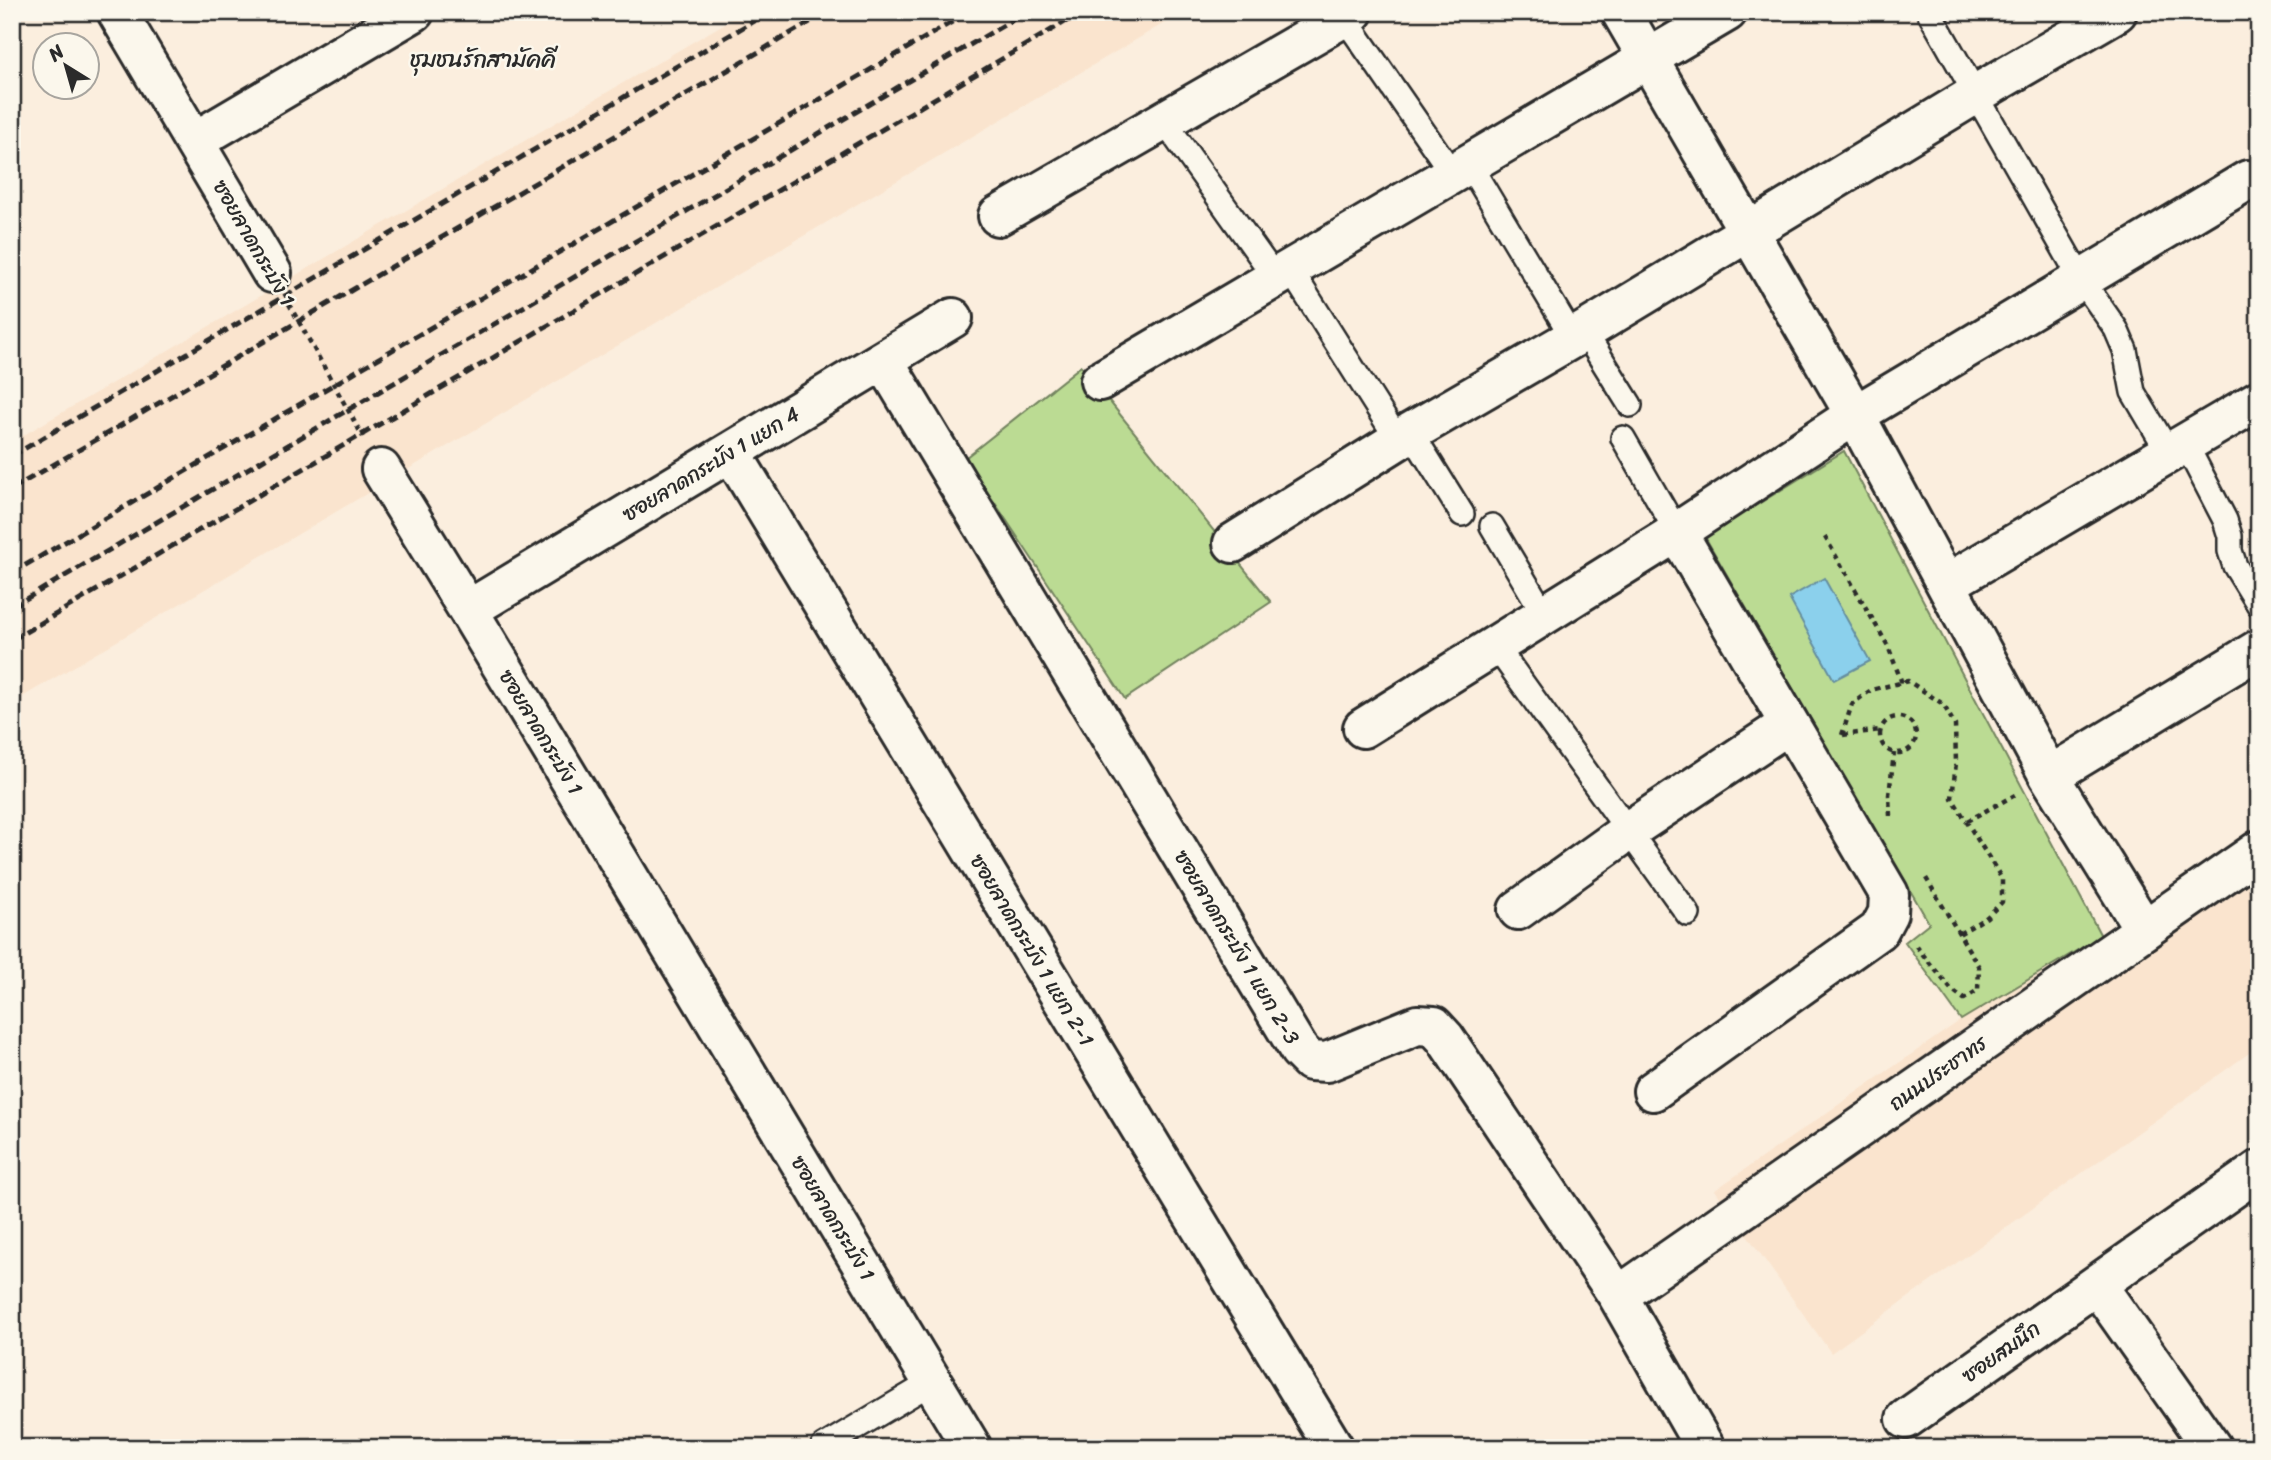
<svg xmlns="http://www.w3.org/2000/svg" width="2271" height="1460" font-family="Sriracha,'Playpen Sans Thai',sans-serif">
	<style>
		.built { fill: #fae4ce }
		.green { fill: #bbdb93; stroke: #73835f; stroke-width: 2 }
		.water { fill: #8bd0ec; stroke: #658e9f; stroke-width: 2 }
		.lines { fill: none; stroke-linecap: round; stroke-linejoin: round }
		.service-casing { stroke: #2b2b2b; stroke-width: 28 }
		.minor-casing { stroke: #2b2b2b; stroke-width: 44 }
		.path { stroke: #2b2b2b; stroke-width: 4.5; stroke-dasharray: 5 5; stroke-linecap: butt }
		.service { stroke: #fbf7ec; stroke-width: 23 }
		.minor { stroke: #fbf7ec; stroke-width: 38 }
		.rail { stroke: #2b2b2b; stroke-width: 5; stroke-dasharray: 10 5; stroke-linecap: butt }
		.labels { text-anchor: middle; stroke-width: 5; stroke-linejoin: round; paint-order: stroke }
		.street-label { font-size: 21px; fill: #2b2b2b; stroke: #fbf7ec }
		.neighbourhood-label { font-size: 23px; fill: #2b2b2b; stroke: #fbf7ec }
	</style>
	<rect width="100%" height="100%" fill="#fbeede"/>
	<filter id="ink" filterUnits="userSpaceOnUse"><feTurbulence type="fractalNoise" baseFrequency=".0143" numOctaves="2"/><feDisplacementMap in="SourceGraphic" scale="14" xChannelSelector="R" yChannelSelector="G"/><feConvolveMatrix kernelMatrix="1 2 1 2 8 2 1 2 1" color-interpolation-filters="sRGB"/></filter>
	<g filter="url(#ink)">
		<path class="built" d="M 744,12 L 1183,12 L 12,703 L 12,442 Z
			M 2259,823 L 2259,1046 L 1831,1353 L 1715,1190 L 1961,1020 L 2101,936 Z"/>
		<path class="green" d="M 1081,366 L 1271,602 L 1125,699 L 965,458 Z
			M 1844,451 L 2101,936 L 1961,1020 L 1905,942 L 1929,923 L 1705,537 Z"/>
		<path class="water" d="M 1824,578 L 1870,661 L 1834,680 L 1789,598 Z"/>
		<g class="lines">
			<g class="service-casing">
				<path id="service" d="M 1929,12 L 2081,279 L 2116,329 L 2125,350 L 2133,392 L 2169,453
					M 1344,17 L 1452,173
					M 1164,121 L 1275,277
					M 1469,164 L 1573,338
					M 1290,269 L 1398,440
					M 1584,331 L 1630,405
					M 1411,432 L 1462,514
					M 1623,438 L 1677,532
					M 2185,443 L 2225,520 L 2230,536 L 2230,551 L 2235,566 L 2259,605
					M 1492,526 L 1544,614
					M 1495,645 L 1688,914
					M 823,1447 L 932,1382"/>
			</g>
			<g class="minor-casing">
				<path id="minor" d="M 117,12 L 272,273
					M 1621,12 L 1855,415 L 2049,776 L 2144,929
					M 195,141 L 414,12
					M 998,216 L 1353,12
					M 884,361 L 1299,1050 L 1310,1061 L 1327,1062 L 1417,1025 L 1434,1026 L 1445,1038 L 1618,1296 L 1705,1448
					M 1100,381 L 1727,12
					M 731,452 L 1334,1448
					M 381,469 L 468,610 L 972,1448
					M 1233,543 L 1411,432 L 1573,338 L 1976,94 L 2117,12
					M 1946,584 L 2259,400
					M 468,610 L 953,318
					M 1363,728 L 1677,532 L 1855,415 L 2248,180
					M 2049,776 L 2259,649
					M 1518,910 L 1628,831 L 1789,724
					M 1653,1091 L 1879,930 L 1888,913 L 1889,894 L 1677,532
					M 2097,1285 L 2212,1448
					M 1618,1296 L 2259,850
					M 1906,1419 L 2259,1170"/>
			</g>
			<path class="path" d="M 289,304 L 363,437
				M 1825,537 L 1888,646 L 1902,683
				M1880 735a18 18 0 1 1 36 0a18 18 0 1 1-36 0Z
				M 1842,735 L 1852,704 L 1871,690 L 1908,681 L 1943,704 L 1955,725 L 1956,763 L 1952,798 L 2002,879 L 2002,902 L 1987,917 L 1959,934
				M 1843,735 L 1880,730
				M 1890,816 L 1889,795 L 1894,753
				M 1967,821 L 2015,795
				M 1916,946 L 1950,988 L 1964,999 L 1978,990 L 1979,967 L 1926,878"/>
			<use href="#service" class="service"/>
			<use href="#minor" class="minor"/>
			<path class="rail" d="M 12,456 L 769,12
				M 12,489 L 827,12
				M 12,573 L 969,12
				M 12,607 L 1026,12
				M 12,640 L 1082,12"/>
		</g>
	</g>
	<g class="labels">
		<g class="street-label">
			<text transform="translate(254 243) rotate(60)" y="7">ซอยลาดกระบัง 1</text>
			<text transform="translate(711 464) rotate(-31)" y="7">ซอยลาดกระบัง 1 แยก 4</text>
			<text transform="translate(541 732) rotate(59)" y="7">ซอยลาดกระบัง 1</text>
			<text transform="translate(1237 947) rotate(59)" y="7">ซอยลาดกระบัง 1 แยก 2-3</text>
			<text transform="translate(1032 950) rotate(59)" y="7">ซอยลาดกระบัง 1 แยก 2-1</text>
			<text transform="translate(1938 1073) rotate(-35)" y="7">ถนนประชาทร</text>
			<text transform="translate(833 1218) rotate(59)" y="7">ซอยลาดกระบัง 1</text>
			<text transform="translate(2001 1352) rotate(-35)" y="7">ซอยสมนึก</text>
		</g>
		<g class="neighbourhood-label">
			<text x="483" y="67">ชุมชนรักสามัคคี</text>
		</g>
	</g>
	<rect width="2271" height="1460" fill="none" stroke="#fbf7ec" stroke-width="42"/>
	<rect x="21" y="21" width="2229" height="1418" fill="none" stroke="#2b2b2b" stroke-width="2.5" filter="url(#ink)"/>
	<g transform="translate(66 66) rotate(323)"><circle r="33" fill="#fbf7ec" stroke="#a8a59f" stroke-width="2"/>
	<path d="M0-5L12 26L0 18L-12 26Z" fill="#2b2b2b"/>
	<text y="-10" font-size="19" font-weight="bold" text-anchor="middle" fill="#2b2b2b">N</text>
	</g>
</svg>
